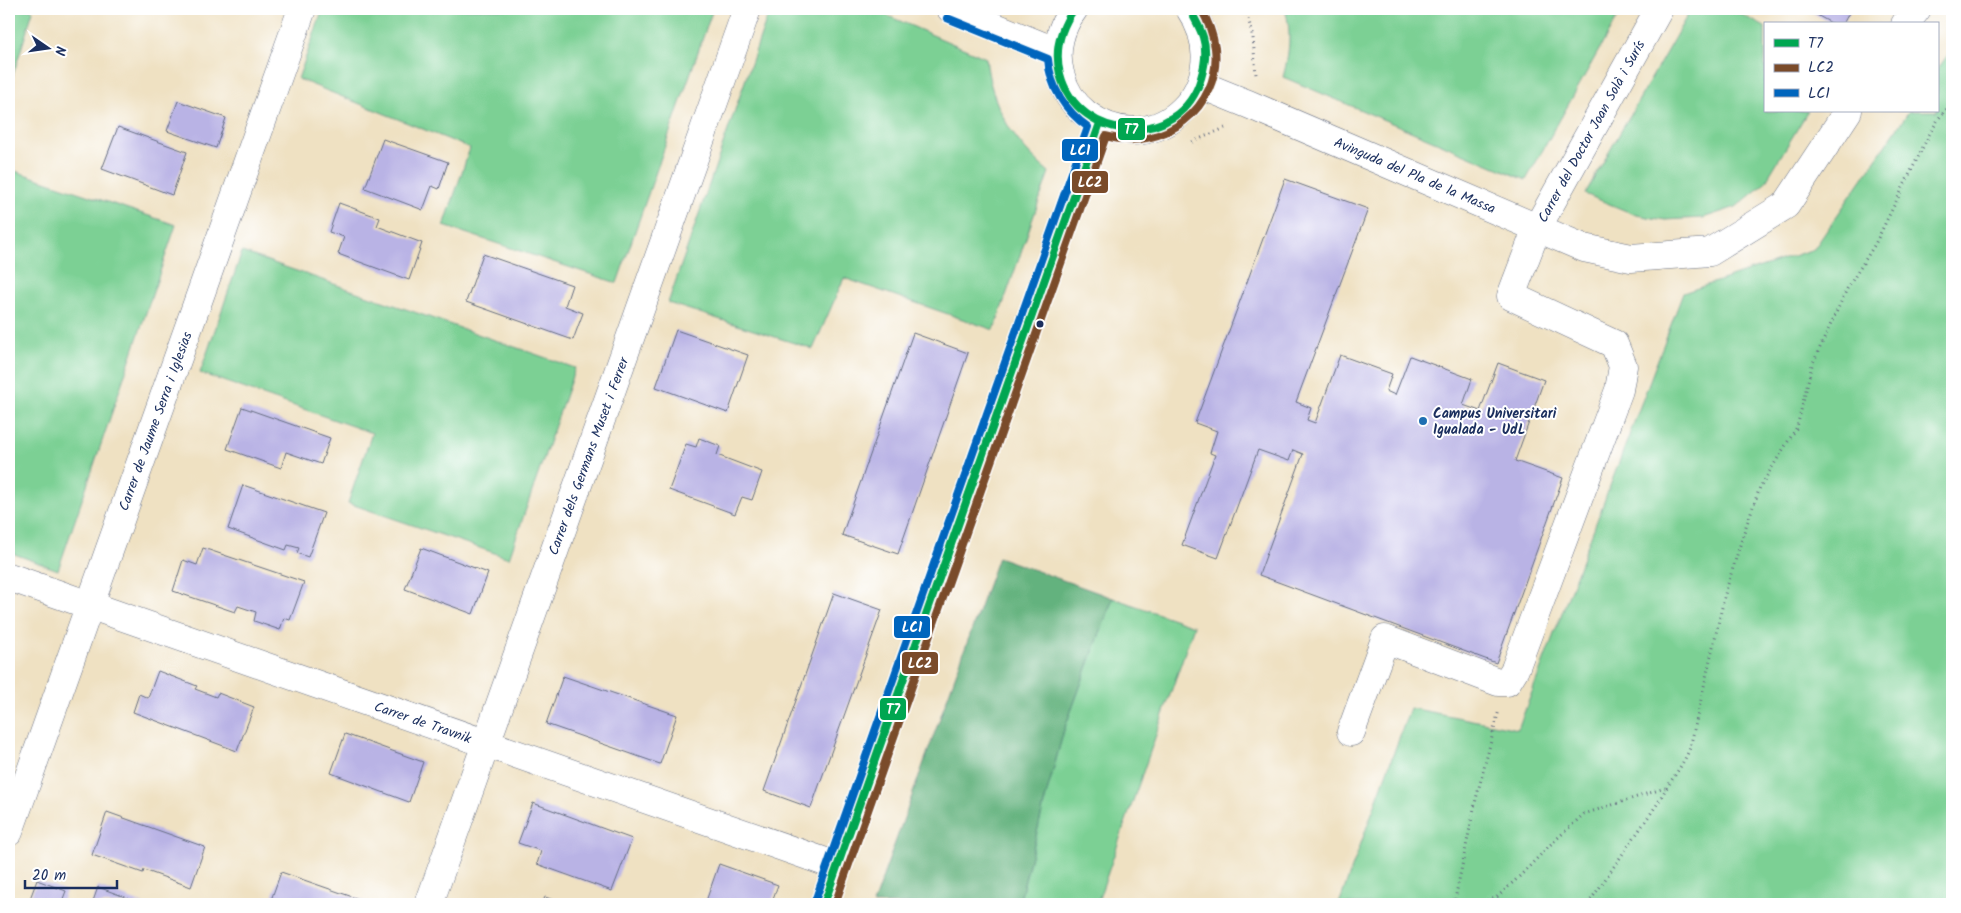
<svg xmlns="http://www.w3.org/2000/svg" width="1961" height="913" font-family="Kalam,sans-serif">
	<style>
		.green { fill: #7bd094; stroke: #4b8079 }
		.forest { fill: #64b27e; stroke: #40706e }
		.building { fill: #b9b3e5 }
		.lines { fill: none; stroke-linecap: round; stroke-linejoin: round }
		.minor-casing { stroke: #656d81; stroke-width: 29 }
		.path { stroke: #656d81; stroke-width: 3; stroke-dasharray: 1 4; stroke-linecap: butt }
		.minor { stroke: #fff; stroke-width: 28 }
		.bus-1-casing { stroke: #fff; stroke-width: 11 }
		.bus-2-casing { stroke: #fff; stroke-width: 11 }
		.bus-3-casing { stroke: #fff; stroke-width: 11 }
		.bus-1 { stroke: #00a651; stroke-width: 8 }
		.bus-2 { stroke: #7a4b2a; stroke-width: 8 }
		.bus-3 { stroke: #0065bd; stroke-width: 8 }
		.bus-dot { fill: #1b2f5e; stroke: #fff; stroke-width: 2 }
		.poi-dot { fill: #1f6fb2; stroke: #fff; stroke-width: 2 }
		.labels { text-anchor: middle; stroke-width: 4; stroke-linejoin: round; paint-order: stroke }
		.street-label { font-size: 14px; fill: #1b2f5e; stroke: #fff }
		.poi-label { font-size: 14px; font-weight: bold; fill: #1b2f5e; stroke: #fff; text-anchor: start }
		.line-badge { stroke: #fff; stroke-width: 2 }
		.badge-label { font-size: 14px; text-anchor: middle; font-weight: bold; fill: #fff }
	</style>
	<rect width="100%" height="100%" fill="#fff"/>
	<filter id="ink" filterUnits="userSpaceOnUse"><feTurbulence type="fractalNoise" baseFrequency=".02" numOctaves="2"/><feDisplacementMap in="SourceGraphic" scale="10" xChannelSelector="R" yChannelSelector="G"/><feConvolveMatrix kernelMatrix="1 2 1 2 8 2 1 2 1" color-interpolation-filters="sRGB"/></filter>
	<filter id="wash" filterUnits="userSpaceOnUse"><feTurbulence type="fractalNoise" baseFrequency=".0096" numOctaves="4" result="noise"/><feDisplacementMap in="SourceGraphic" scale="20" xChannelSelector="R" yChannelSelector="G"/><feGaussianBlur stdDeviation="1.12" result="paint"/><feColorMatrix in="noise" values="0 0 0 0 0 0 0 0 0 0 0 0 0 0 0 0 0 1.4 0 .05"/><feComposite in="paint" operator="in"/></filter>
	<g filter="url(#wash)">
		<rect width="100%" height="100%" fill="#efe1c2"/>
		<path class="green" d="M 9,9 L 31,9 L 33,11 L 9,88 Z
			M 323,9 L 713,9 L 617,283 L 444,226 L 470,148 L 298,79 Z
			M 770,9 L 872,9 L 986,58 C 991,105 1013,143 1049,172 L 994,330 L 844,278 L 813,349 L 668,303 Z
			M 1285,9 L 1622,9 L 1526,180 L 1283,77 C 1289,55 1292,32 1285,9 Z
			M 1691,9 L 1731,9 L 1765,27 L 1765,111 L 1808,111 L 1764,184 L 1736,207 L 1703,218 L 1665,220 L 1636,215 L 1585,194 Z
			M 1952,49 L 1952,904 L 1339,904 L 1410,708 L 1518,729 L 1683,293 L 1814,249 L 1909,111 L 1937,111 L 1937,70 Z
			M 9,169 L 176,225 L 58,570 L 9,552 Z
			M 242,252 L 575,368 L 509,558 L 348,503 L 372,433 L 200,373 Z
			M 1113,598 L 1194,626 L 1097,904 L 1019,904 L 1046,796 L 1064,730 Z"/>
		<path class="forest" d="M 998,557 L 1113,598 L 1064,730 L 1046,796 L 1019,904 L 873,904 Z"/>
		<g id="blocks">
			<path class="building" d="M 1806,9 L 1851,9 L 1843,24 L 1833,24 Z
				M 178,101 L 226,118 L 216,148 L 167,131 Z
				M 118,127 L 187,152 L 172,195 L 102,169 Z
				M 383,139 L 448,162 L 439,189 L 432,186 L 423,210 L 365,188 Z
				M 1285,179 L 1368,209 L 1296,402 L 1311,408 L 1307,420 L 1315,423 L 1340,355 L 1392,374 L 1386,391 L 1395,395 L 1410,356 L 1472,379 L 1463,405 L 1480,411 L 1498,363 L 1544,380 L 1515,461 L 1563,478 L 1496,663 L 1259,575 L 1303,454 L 1293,450 L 1289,461 L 1258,450 L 1218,558 L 1182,545 L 1215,455 L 1210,453 L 1217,431 L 1195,423 Z
				M 339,203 L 380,218 L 377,226 L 422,243 L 409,280 L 338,254 L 344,237 L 329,232 Z
				M 483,254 L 572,285 L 565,306 L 583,313 L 573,340 L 466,302 Z
				M 676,330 L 748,355 L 728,413 L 656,387 Z
				M 913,333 L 968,353 L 898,554 L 842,535 Z
				M 242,407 L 330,438 L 321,464 L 286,452 L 281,468 L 227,449 Z
				M 699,438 L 720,446 L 717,455 L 762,472 L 752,500 L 742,497 L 735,514 L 669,490 L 686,444 L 696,447 Z
				M 243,485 L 324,513 L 308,557 L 297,553 L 299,548 L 288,545 L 286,550 L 228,529 Z
				M 203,548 L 304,582 L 290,620 L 284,618 L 280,630 L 254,621 L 256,612 L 238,606 L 235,612 L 173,591 L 183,560 L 197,565 Z
				M 421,548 L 488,573 L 473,614 L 405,589 Z
				M 834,593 L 882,610 L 811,808 L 764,791 Z
				M 158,671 L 197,686 L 195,689 L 216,697 L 218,693 L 254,707 L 237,751 L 133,712 L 139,694 L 148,698 Z
				M 563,676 L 677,715 L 660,764 L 546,724 Z
				M 345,734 L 423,762 L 409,802 L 331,773 Z
				M 533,803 L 632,839 L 612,891 L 537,864 L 541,851 L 518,843 Z
				M 107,812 L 205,847 L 191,887 L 144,870 L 143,873 L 92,855 Z
				M 719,864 L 778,885 L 771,904 L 705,904 Z
				M 281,872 L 367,902 L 366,904 L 283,904 L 271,900 Z
				M 37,880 L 66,891 L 61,904 L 28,904 Z
				M 98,887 L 144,904 L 92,904 Z
				M 545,897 L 565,904 L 542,904 Z"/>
		</g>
	</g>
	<g filter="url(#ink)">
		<use href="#blocks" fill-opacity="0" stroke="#656d81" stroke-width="1"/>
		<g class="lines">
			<g class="minor-casing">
				<path id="minor" d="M 951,9 L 1057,52
					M 1074,9 C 1060,27 1054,51 1060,73 C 1064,90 1073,104 1086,114 C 1156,167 1241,84 1190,9
					M 1905,24 L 1917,9
					M 1201,85 L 1248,104 L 1584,248 L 1631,258 L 1710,252 L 1786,205 L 1848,111
					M 9,577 L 837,866
					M 1351,732 L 1385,639 L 1498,682 L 1507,682 L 1515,669 L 1619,390 L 1623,366 L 1614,344 L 1511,296 L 1537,228 L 1659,9
					M 9,832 L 302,9
					M 429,904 L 747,9
					M 824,904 L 1100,123"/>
			</g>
			<path class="path" d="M 1246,9 L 1253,38 L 1256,75
				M 1192,142 L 1225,128
				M 1454,904 L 1476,799 L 1499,710
				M 1473,904 L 1496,898 L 1520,876 L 1550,845 L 1584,814 L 1665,788
				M 1588,904 L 1658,803 C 1668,783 1682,768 1690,748 L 1725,594 L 1744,532 L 1760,487 L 1797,427 L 1812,365 L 1847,289 L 1875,244 L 1929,135 L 1939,118 L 1952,103"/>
			<use href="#minor" class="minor"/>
			<g class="bus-1-casing">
				<path id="bus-1" d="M 1074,9 C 1060,29 1054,50 1060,74 C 1078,144 1181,149 1201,78 C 1205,65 1207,50 1203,37 C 1200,27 1194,18 1190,9
					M 824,904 L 1100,123"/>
			</g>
			<g class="bus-2-casing">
				<path id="bus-2" d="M 835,904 L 1106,136 C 1162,153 1222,108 1215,48 C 1213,34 1208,21 1201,9"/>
			</g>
			<g class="bus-3-casing">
				<path id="bus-3" d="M 815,901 L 1088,127 C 1065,111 1050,87 1048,59 L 947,18"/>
			</g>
			<use href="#bus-1" class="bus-1"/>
			<use href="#bus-2" class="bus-2"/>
			<use href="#bus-3" class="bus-3"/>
		</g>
	</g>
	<circle class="bus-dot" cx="1040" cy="324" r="4.5"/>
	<circle class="poi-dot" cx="1423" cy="421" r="5"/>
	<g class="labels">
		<g class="street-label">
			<text transform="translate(1591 131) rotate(-61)" y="5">Carrer del Doctor Joan Solà i Surís</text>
			<text transform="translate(1415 175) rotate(23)" y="5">Avinguda del Pla de la Massa</text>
			<text transform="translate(155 421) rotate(-70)" y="5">Carrer de Jaume Serra i Iglesias</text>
			<text transform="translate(588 456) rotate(-70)" y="5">Carrer dels Germans Muset i Ferrer</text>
			<text transform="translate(423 722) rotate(19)" y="5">Carrer de Travnik</text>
		</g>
		<g class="poi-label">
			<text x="1433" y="418">Campus Universitari<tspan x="1433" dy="16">Igualada - UdL</tspan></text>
		</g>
	</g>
	<g class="line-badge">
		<rect x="1117" y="117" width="29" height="24" rx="5" fill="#00a651"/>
		<rect x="1061" y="138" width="38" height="24" rx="5" fill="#0065bd"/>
		<rect x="1071" y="170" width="38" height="24" rx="5" fill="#7a4b2a"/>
		<rect x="893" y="615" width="38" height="24" rx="5" fill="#0065bd"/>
		<rect x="901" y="651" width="38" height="24" rx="5" fill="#7a4b2a"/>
		<rect x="879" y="697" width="28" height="24" rx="5" fill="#00a651"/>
	</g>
	<g class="badge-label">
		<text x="1131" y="134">T7</text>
		<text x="1080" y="155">LC1</text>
		<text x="1090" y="187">LC2</text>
		<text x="912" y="632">LC1</text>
		<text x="920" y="668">LC2</text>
		<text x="893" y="714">T7</text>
	</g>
	<rect width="1961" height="913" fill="none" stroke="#fff" stroke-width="30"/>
	<rect x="1764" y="22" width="175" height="90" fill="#ffffff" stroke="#a4acbf"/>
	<rect x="1774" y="39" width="25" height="8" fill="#00a651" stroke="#a4acbf"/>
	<text x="1808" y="48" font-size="15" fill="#1b2f5e">T7</text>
	<rect x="1774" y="64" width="25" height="8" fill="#7a4b2a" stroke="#a4acbf"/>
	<text x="1808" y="72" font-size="15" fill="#1b2f5e">LC2</text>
	<rect x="1774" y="89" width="25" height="8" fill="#0065bd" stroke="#a4acbf"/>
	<text x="1808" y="98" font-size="15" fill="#1b2f5e">LC1</text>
	<g transform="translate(48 48) rotate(103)" stroke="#ffffff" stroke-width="4" paint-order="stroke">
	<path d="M0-4L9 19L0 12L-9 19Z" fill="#1b2f5e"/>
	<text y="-8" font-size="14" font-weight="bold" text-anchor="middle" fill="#1b2f5e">N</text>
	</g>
	<path d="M25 880v8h92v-8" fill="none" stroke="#1b2f5e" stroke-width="2.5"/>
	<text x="32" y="880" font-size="15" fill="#1b2f5e" stroke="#ffffff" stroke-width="4" paint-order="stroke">20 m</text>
</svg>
